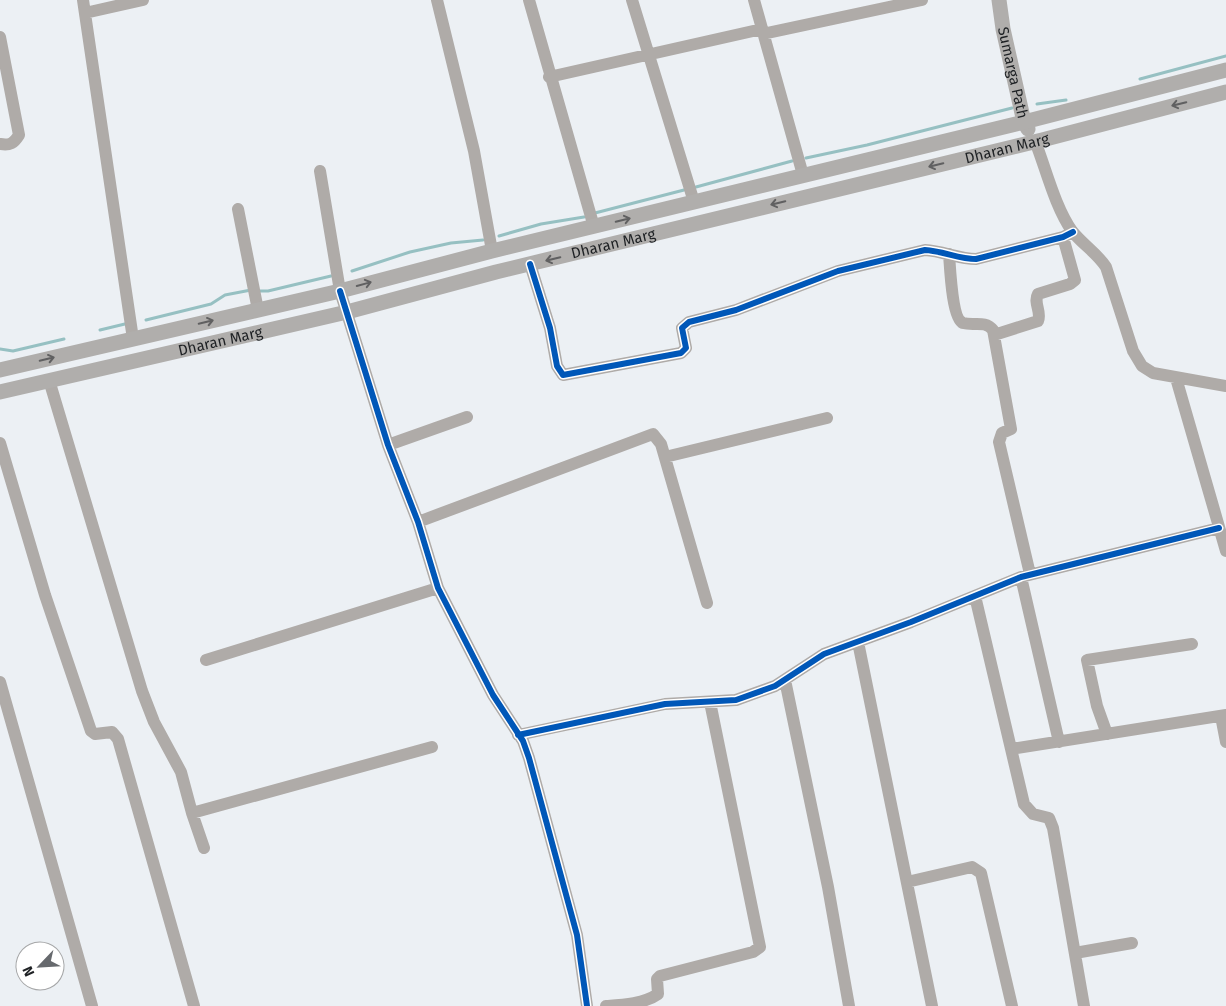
<svg xmlns="http://www.w3.org/2000/svg" width="1226" height="1006" font-family="'Fira Sans',sans-serif">
	<style>
		.lines { fill: none; stroke-linecap: round; stroke-linejoin: round }
		.stream { stroke: #96c0c2; stroke-width: 3 }
		.minor { stroke: #afaba8; stroke-width: 12 }
		.major { stroke: #b0aeac; stroke-width: 15 }
		.cycleway-casing { stroke: #fff; stroke-width: 9 }
		.cycleway { stroke: #0057b8; stroke-width: 6 }
		.oneway { stroke: #606061 }
		.labels { text-anchor: middle; stroke-width: 4; stroke-linejoin: round; paint-order: stroke }
		.street-label { font-size: 15px; fill: #1e2124; stroke: #fff }
	</style>
	<rect width="100%" height="100%" fill="#ecf0f4"/>
	<g class="lines">
		<path class="stream" d="M 1140,79 L 1226,56
			M 1037,104 L 1066,100
			M 806,158 L 867,145 L 1012,108
			M 696,187 L 792,161
			M 595,213 L 684,190
			M 499,236 L 541,224 L 584,217
			M 352,271 L 410,252 L 451,243 L 483,240
			M 257,291 L 268,291 L 331,276
			M 146,320 L 211,304 L 225,295 L 251,290
			M 100,330 L 129,323
			M 0,349 L 13,351 L 64,339"/>
		<path class="minor" d="M 83,0 L 133,339
			M 437,0 L 474,151 L 492,251
			M 529,0 L 594,227
			M 632,0 L 694,202
			M 754,0 L 803,175
			M 85,13 L 143,0
			M 763,34 L 922,0
			M 0,37 L 19,135 C 14,143 10,146 0,144
			M 549,77 L 762,29
			M 1035,141 C 1046,169 1055,207 1072,231 C 1082,244 1097,253 1106,267 L 1133,351 L 1142,366 L 1153,373 L 1226,386
			M 320,171 L 340,291 L 388,445 L 418,522 L 438,588 L 493,695 L 523,741 L 529,758 L 577,935 L 587,1006
			M 238,209 L 258,310
			M 949,254 C 950,266 952,319 963,323 C 974,326 985,320 993,330 L 1011,429 L 1002,433 L 999,442 L 1030,574
			M 530,264 L 550,328 L 557,366 L 563,375 L 681,353 L 686,348 L 682,328 L 689,322 L 736,310 L 838,271 L 925,250 C 943,251 959,259 976,259 L 1063,237 L 1073,232
			M 994,335 L 1038,321 C 1042,312 1033,303 1038,294 L 1070,284 L 1075,280 L 1063,237
			M 1176,378 L 1226,551
			M 49,380 L 142,691 L 154,722 L 181,772 L 192,813 L 204,848
			M 0,443 L 45,595 L 91,731 L 95,734 L 112,732 L 118,739 L 194,1006
			M 388,445 L 467,417
			M 665,457 L 827,418
			M 418,522 L 653,434 L 661,444 L 707,603
			M 1021,577 L 1059,742
			M 975,596 L 1024,804 L 1033,814 L 1049,818 L 1053,828 L 1084,1006
			M 858,642 L 932,1006
			M 206,660 L 438,588
			M 785,680 L 828,887 L 849,1006
			M 0,682 L 92,1006
			M 1221,716 L 1226,742
			M 1107,734 L 1097,706 L 1087,660 L 1192,644
			M 518,735 L 665,704 L 736,700 L 775,686 L 824,654 L 911,622 L 1021,577 L 1219,528
			M 1011,749 L 1226,715
			M 192,813 L 432,747
			M 907,882 L 972,867 L 981,873 L 1012,1006
			M 1075,953 L 1132,943
			M 606,1006 C 622,1005 644,1004 658,994 L 657,979 L 660,976 L 753,952 L 760,947 L 710,702"/>
		<g class="major">
			<path id="s1" d="M 999,0 L 1003,29 L 1024,122 L 1028,129"/>
			<path d="M 0,370 L 340,291 L 492,251 L 1024,122 L 1226,70"/>
			<path id="s2" d="M 0,392 L 347,312 L 496,272 L 1042,140 L 1226,92"/>
		</g>
		<g class="cycleway-casing">
			<path id="cycleway" d="M 530,264 L 550,328 L 557,366 L 563,375 L 681,353 L 686,348 L 682,328 L 689,322 L 736,310 L 838,271 L 925,250 C 943,251 959,259 976,259 L 1063,237 L 1073,232
				M 340,291 L 388,445 L 418,522 L 438,588 L 493,695 L 523,741 L 529,758 L 577,935 L 587,1006
				M 518,735 L 665,704 L 736,700 L 775,686 L 824,654 L 911,622 L 1021,577 L 1219,528"/>
		</g>
		<use href="#cycleway" class="cycleway"/>
	</g>
	<defs><path id="oneway-shaft" d="M-6 0H5M1.5-3L5.5 0L1.5 3" fill="none" stroke-width="1.6" stroke-linecap="round" stroke-linejoin="round" transform="scale(1.25)"/></defs>
	<g class="oneway">
		<use href="#oneway-shaft" transform="translate(1179 104) rotate(166)"/>
		<use href="#oneway-shaft" transform="translate(936 165) rotate(167)"/>
		<use href="#oneway-shaft" transform="translate(778 203) rotate(166)"/>
		<use href="#oneway-shaft" transform="translate(623 220) rotate(-14)"/>
		<use href="#oneway-shaft" transform="translate(553 259) rotate(167)"/>
		<use href="#oneway-shaft" transform="translate(364 284) rotate(-15)"/>
		<use href="#oneway-shaft" transform="translate(206 322) rotate(-13)"/>
		<use href="#oneway-shaft" transform="translate(47 359) rotate(-13)"/>
	</g>
	<g class="labels">
		<g class="street-label">
			<text dy="5" stroke="none"><textPath href="#s1" startOffset="74">Sumarga Path</textPath></text>
			<text dy="5" stroke="none"><textPath href="#s2" startOffset="1036">Dharan Marg</textPath></text>
			<text dy="5" stroke="none"><textPath href="#s2" startOffset="631">Dharan Marg</textPath></text>
			<text dy="5" stroke="none"><textPath href="#s2" startOffset="226">Dharan Marg</textPath></text>
		</g>
	</g>
	<g transform="translate(40 966) rotate(245)"><circle r="24" fill="#ffffff" stroke="#a5a6a7"/>
	<path d="M0-4L9 19L0 12L-9 19Z" fill="#66696d"/>
	<text y="-8" font-size="14" font-weight="bold" text-anchor="middle" fill="#1e2124">N</text>
	</g>
</svg>
